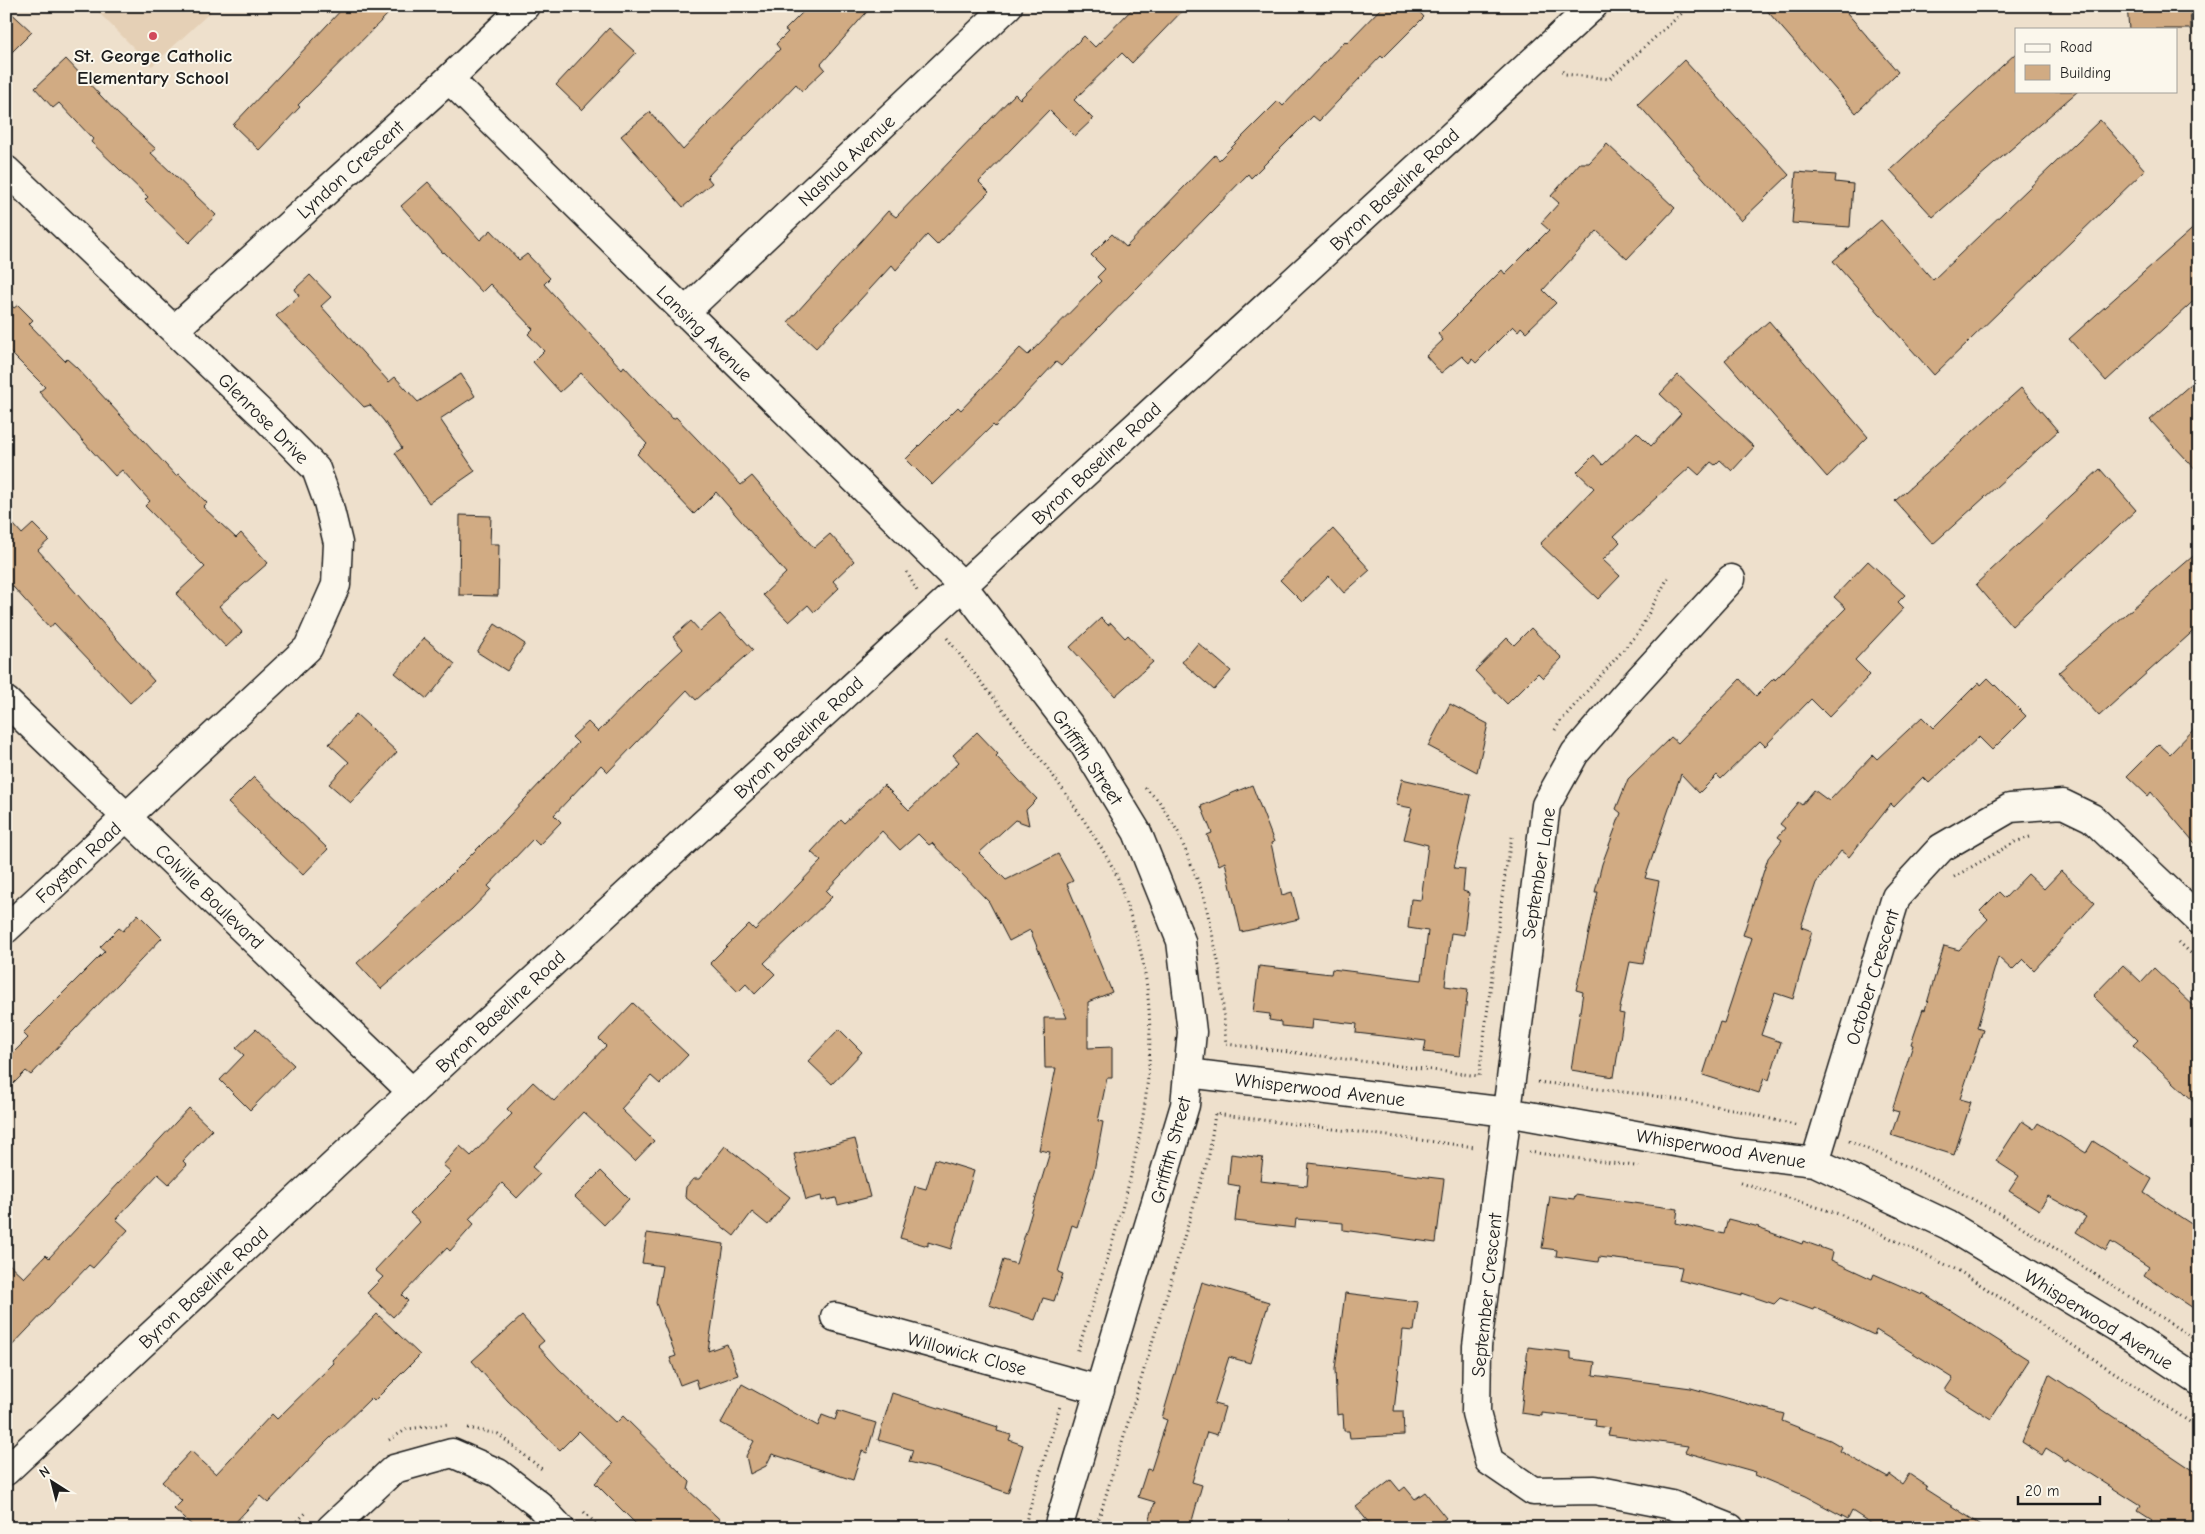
<svg xmlns="http://www.w3.org/2000/svg" width="2205" height="1534" font-family="'Comic Neue',sans-serif">
	<style>
		.built { fill: #e5d0b6 }
		.building { fill: #d1ab83; stroke: #1c1c1c }
		.lines { fill: none; stroke-linecap: round; stroke-linejoin: round }
		.minor-casing { stroke: #1c1c1c; stroke-width: 31 }
		.major-casing { stroke: #1c1c1c; stroke-width: 31 }
		.path { stroke: #1c1c1c; stroke-width: 3; stroke-dasharray: 1 4; stroke-linecap: butt }
		.minor { stroke: #fbf7ec; stroke-width: 28 }
		.major { stroke: #fbf7ec; stroke-width: 28 }
		.poi-dot { fill: #d1495b; stroke: #fbf7ec; stroke-width: 2 }
		.labels { text-anchor: middle; stroke-width: 4; stroke-linejoin: round; paint-order: stroke }
		.poi-label { font-size: 19px; font-weight: bold; fill: #1c1c1c; stroke: #fbf7ec }
		.street-label { font-size: 19px; fill: #1c1c1c; stroke: #fbf7ec }
	</style>
	<rect width="100%" height="100%" fill="#eee0cc"/>
	<filter id="ink" filterUnits="userSpaceOnUse"><feTurbulence type="fractalNoise" baseFrequency=".02" numOctaves="2"/><feDisplacementMap in="SourceGraphic" scale="10" xChannelSelector="R" yChannelSelector="G"/><feConvolveMatrix kernelMatrix="1 2 1 2 8 2 1 2 1" color-interpolation-filters="sRGB"/></filter>
	<g filter="url(#ink)">
		<path class="built" d="M 92,6 L 217,6 L 152,66 Z"/>
		<path class="building" d="M 345,6 L 396,6 L 298,105 L 300,107 L 259,150 L 233,125 Z
			M 809,6 L 872,6 L 821,64 L 825,69 L 802,91 L 796,84 L 707,177 L 712,183 L 683,207 L 621,136 L 650,112 L 683,150 L 780,49 L 776,44 L 788,32 L 785,30 Z
			M 1135,6 L 1187,6 L 1132,63 L 1122,53 L 1074,100 L 1093,119 L 1075,136 L 1049,110 L 979,182 L 989,192 L 937,245 L 927,235 L 896,270 L 892,265 L 816,348 L 788,322 L 888,211 L 896,217 L 1015,94 L 1020,99 L 1084,36 L 1095,47 Z
			M 1383,6 L 1414,6 L 1424,17 L 1383,58 L 1381,56 L 1319,121 L 1313,116 L 1251,178 L 1248,174 L 1061,366 L 1056,362 L 995,427 L 993,425 L 932,485 L 906,459 L 958,407 L 961,410 L 1020,348 L 1028,355 L 1101,281 L 1097,277 L 1105,269 L 1091,255 L 1112,234 L 1126,247 L 1215,155 L 1219,160 L 1278,101 L 1283,106 L 1345,41 L 1347,43 Z
			M 1763,6 L 1841,6 L 1898,72 L 1856,113 Z
			M 2127,6 L 2190,6 L 2191,29 L 2129,29 Z
			M 6,8 L 32,32 L 6,58 Z
			M 609,28 L 636,53 L 582,110 L 556,85 Z
			M 2016,53 L 2016,91 L 2078,91 L 1933,217 L 1890,170 Z
			M 66,59 L 118,114 L 156,149 L 151,153 L 216,215 L 189,243 L 145,200 L 148,197 L 91,142 L 93,139 L 59,103 L 53,108 L 35,88 Z
			M 1684,60 L 1789,175 L 1741,221 L 1638,104 Z
			M 2100,120 L 2145,170 L 1934,375 L 1833,261 L 1881,220 L 1933,280 Z
			M 1607,144 L 1675,208 L 1627,259 L 1597,231 L 1543,290 L 1556,303 L 1526,332 L 1521,327 L 1518,331 L 1513,326 L 1476,363 L 1472,359 L 1469,363 L 1462,356 L 1441,373 L 1426,356 L 1443,340 L 1438,334 L 1502,270 L 1505,274 L 1549,230 L 1541,223 L 1559,203 L 1551,196 L 1580,163 L 1589,163 Z
			M 1796,172 L 1836,175 L 1835,182 L 1853,184 L 1850,227 L 1792,223 Z
			M 428,182 L 480,240 L 491,230 L 519,260 L 527,254 L 550,278 L 544,284 L 622,369 L 624,366 L 673,419 L 676,417 L 741,485 L 752,476 L 814,548 L 830,534 L 854,561 L 833,581 L 839,588 L 814,612 L 808,605 L 789,622 L 763,595 L 786,573 L 716,492 L 694,514 L 637,454 L 647,444 L 581,373 L 560,392 L 533,362 L 544,351 L 528,334 L 533,329 L 490,284 L 482,292 L 444,252 L 443,253 L 401,206 Z
			M 2199,223 L 2199,296 L 2106,381 L 2069,339 Z
			M 310,275 L 331,297 L 321,306 L 389,382 L 395,377 L 418,402 L 461,374 L 475,396 L 440,419 L 475,471 L 429,503 L 395,453 L 402,448 L 384,421 L 370,405 L 364,407 L 276,316 L 299,296 L 295,289 Z
			M 6,300 L 14,308 L 18,305 L 33,320 L 29,324 L 65,361 L 67,359 L 77,368 L 176,476 L 179,474 L 207,503 L 203,507 L 236,538 L 241,533 L 268,563 L 219,606 L 242,632 L 226,647 L 176,594 L 205,567 L 145,506 L 150,501 L 122,470 L 115,476 L 92,451 L 39,392 L 45,387 L 6,348 Z
			M 1769,321 L 1868,437 L 1827,477 L 1725,360 Z
			M 1678,375 L 1754,447 L 1732,471 L 1720,460 L 1715,465 L 1711,462 L 1699,475 L 1690,467 L 1614,536 L 1620,542 L 1603,560 L 1620,576 L 1598,599 L 1540,544 L 1594,488 L 1577,472 L 1594,455 L 1603,465 L 1637,432 L 1651,446 L 1681,414 L 1660,394 Z
			M 2199,377 L 2199,473 L 2150,420 Z
			M 2021,388 L 2058,431 L 1933,544 L 1895,501 Z
			M 2100,469 L 2136,510 L 2012,626 L 1976,584 Z
			M 460,515 L 491,516 L 490,544 L 499,544 L 498,596 L 459,595 Z
			M 6,516 L 22,534 L 33,524 L 49,540 L 38,550 L 154,681 L 130,703 L 54,623 L 50,628 L 6,579 Z
			M 1333,529 L 1370,570 L 1344,593 L 1329,576 L 1302,602 L 1280,580 Z
			M 2199,551 L 2199,626 L 2099,716 L 2059,672 Z
			M 1868,561 L 1905,595 L 1898,602 L 1904,608 L 1855,660 L 1870,675 L 1829,717 L 1811,699 L 1765,746 L 1760,741 L 1721,779 L 1717,775 L 1699,793 L 1681,774 L 1645,878 L 1659,881 L 1643,964 L 1630,962 L 1619,1013 L 1624,1014 L 1614,1077 L 1571,1070 L 1583,992 L 1576,990 L 1598,892 L 1595,892 L 1602,864 L 1621,813 L 1616,809 L 1628,779 L 1671,737 L 1678,743 L 1740,679 L 1756,696 L 1774,678 L 1775,680 L 1846,608 L 1834,597 Z
			M 720,614 L 753,650 L 696,700 L 687,690 L 608,772 L 601,765 L 554,815 L 561,822 L 539,845 L 533,839 L 488,886 L 491,889 L 472,909 L 381,989 L 357,963 L 434,892 L 490,836 L 578,743 L 572,737 L 588,722 L 598,732 L 644,685 L 683,649 L 673,637 L 691,621 L 700,631 Z
			M 1101,618 L 1108,625 L 1111,623 L 1125,638 L 1128,635 L 1153,662 L 1115,696 L 1070,647 Z
			M 495,624 L 525,644 L 507,671 L 477,652 Z
			M 1531,628 L 1562,658 L 1543,678 L 1538,673 L 1507,704 L 1475,671 L 1507,638 L 1514,645 Z
			M 424,638 L 455,664 L 427,699 L 395,673 Z
			M 1198,643 L 1231,671 L 1214,690 L 1182,662 Z
			M 1988,678 L 2026,716 L 1992,750 L 1979,737 L 1929,783 L 1923,777 L 1894,807 L 1891,804 L 1849,857 L 1841,851 L 1816,883 L 1801,927 L 1812,931 L 1793,999 L 1775,993 L 1761,1035 L 1781,1042 L 1769,1080 L 1764,1078 L 1759,1093 L 1703,1075 L 1720,1022 L 1724,1023 L 1752,938 L 1743,935 L 1768,858 L 1782,840 L 1778,837 L 1785,828 L 1780,824 L 1798,802 L 1802,805 L 1814,790 L 1829,801 L 1873,755 L 1877,759 L 1922,717 L 1933,728 L 1979,682 L 1981,685 Z
			M 1450,704 L 1488,724 L 1477,772 L 1428,746 Z
			M 356,714 L 397,752 L 351,803 L 329,784 L 349,762 L 329,744 Z
			M 2199,724 L 2199,848 L 2151,792 L 2148,796 L 2127,776 L 2159,744 L 2170,754 Z
			M 977,732 L 998,754 L 996,756 L 1037,799 L 1026,810 L 1029,825 L 1015,820 L 979,853 L 1006,880 L 1058,854 L 1073,881 L 1067,884 L 1112,992 L 1088,1002 L 1088,1048 L 1112,1047 L 1112,1078 L 1107,1078 L 1098,1121 L 1103,1122 L 1094,1171 L 1077,1227 L 1072,1225 L 1058,1272 L 1063,1274 L 1054,1301 L 1043,1298 L 1035,1320 L 989,1305 L 1003,1260 L 1016,1264 L 1050,1152 L 1039,1150 L 1056,1068 L 1045,1068 L 1044,1018 L 1067,1018 L 1030,930 L 1009,941 L 989,902 L 932,843 L 929,845 L 918,834 L 900,850 L 882,831 L 826,891 L 832,897 L 764,963 L 775,974 L 755,994 L 746,984 L 738,992 L 710,963 L 749,924 L 755,930 L 821,861 L 811,852 L 841,820 L 844,823 L 884,785 L 909,810 L 959,762 L 953,755 Z
			M 254,777 L 328,849 L 303,875 L 228,803 Z
			M 1402,779 L 1471,795 L 1454,868 L 1465,869 L 1463,891 L 1469,893 L 1464,935 L 1451,933 L 1445,986 L 1468,989 L 1460,1056 L 1424,1052 L 1426,1041 L 1356,1033 L 1357,1024 L 1312,1019 L 1311,1029 L 1281,1026 L 1281,1022 L 1269,1020 L 1270,1014 L 1253,1012 L 1259,966 L 1331,974 L 1332,969 L 1422,980 L 1428,931 L 1408,928 L 1411,899 L 1421,900 L 1428,845 L 1404,839 L 1412,808 L 1396,805 Z
			M 1252,785 L 1274,842 L 1271,843 L 1282,895 L 1292,892 L 1299,919 L 1241,932 L 1225,862 L 1219,865 L 1207,835 L 1212,833 L 1201,806 Z
			M 2061,871 L 2095,903 L 2034,970 L 2023,959 L 2012,970 L 1998,957 L 1977,1028 L 1983,1030 L 1960,1099 L 1971,1102 L 1954,1155 L 1891,1135 L 1899,1112 L 1892,1110 L 1913,1045 L 1911,1044 L 1923,1009 L 1925,1010 L 1944,946 L 1959,950 L 1988,919 L 1980,911 L 1999,892 L 2005,898 L 2028,874 L 2044,889 Z
			M 138,914 L 162,938 L 31,1075 L 26,1071 L 6,1091 L 6,1060 L 28,1038 L 23,1033 L 105,951 L 100,947 L 119,928 L 123,931 Z
			M 2123,965 L 2141,982 L 2154,968 L 2199,1011 L 2199,1106 L 2133,1045 L 2138,1040 L 2093,996 Z
			M 633,1003 L 688,1055 L 660,1084 L 651,1076 L 621,1109 L 654,1141 L 635,1161 L 583,1112 L 532,1167 L 540,1174 L 517,1198 L 502,1183 L 469,1219 L 474,1224 L 450,1251 L 447,1248 L 402,1295 L 408,1301 L 393,1317 L 367,1293 L 383,1277 L 375,1270 L 420,1222 L 410,1213 L 451,1172 L 443,1165 L 460,1146 L 471,1156 L 512,1114 L 507,1109 L 533,1082 L 554,1101 L 606,1046 L 599,1039 Z
			M 256,1029 L 294,1065 L 250,1110 L 220,1080 L 244,1055 L 236,1048 Z
			M 839,1029 L 862,1052 L 832,1084 L 808,1061 Z
			M 189,1108 L 212,1130 L 183,1161 L 187,1165 L 169,1184 L 158,1174 L 116,1219 L 128,1230 L 93,1268 L 89,1265 L 6,1352 L 6,1261 L 24,1278 L 46,1255 L 49,1258 Z
			M 2022,1121 L 2034,1129 L 2038,1123 L 2086,1153 L 2093,1141 L 2152,1179 L 2144,1193 L 2199,1229 L 2199,1312 L 2144,1275 L 2149,1267 L 2111,1242 L 2106,1251 L 2076,1232 L 2086,1217 L 2048,1196 L 2039,1210 L 2009,1191 L 2019,1176 L 1996,1161 Z
			M 855,1139 L 870,1197 L 838,1205 L 836,1198 L 822,1201 L 821,1196 L 806,1200 L 794,1154 Z
			M 725,1146 L 790,1197 L 768,1225 L 752,1212 L 734,1236 L 685,1197 L 686,1187 L 693,1179 L 699,1179 Z
			M 1231,1154 L 1263,1158 L 1260,1181 L 1307,1186 L 1309,1163 L 1444,1179 L 1436,1243 L 1343,1230 L 1343,1223 L 1296,1219 L 1295,1228 L 1235,1221 L 1239,1186 L 1228,1184 Z
			M 935,1159 L 974,1171 L 951,1249 L 928,1242 L 928,1246 L 900,1238 L 915,1186 L 926,1189 Z
			M 601,1171 L 629,1199 L 604,1225 L 575,1197 Z
			M 1575,1195 L 1678,1209 L 1676,1223 L 1724,1234 L 1728,1219 L 1759,1227 L 1758,1228 L 1802,1244 L 1803,1241 L 1833,1252 L 1831,1260 L 1872,1279 L 1874,1274 L 1922,1295 L 1923,1293 L 2029,1360 L 1991,1419 L 1945,1390 L 1953,1378 L 1876,1330 L 1874,1335 L 1814,1307 L 1813,1310 L 1780,1298 L 1774,1304 L 1742,1293 L 1742,1296 L 1679,1280 L 1682,1267 L 1599,1257 L 1598,1262 L 1556,1256 L 1557,1250 L 1542,1248 L 1550,1196 L 1574,1199 Z
			M 647,1233 L 724,1244 L 708,1351 L 727,1344 L 738,1375 L 699,1389 L 696,1379 L 680,1385 L 670,1358 L 676,1356 L 656,1303 L 662,1266 L 642,1263 Z
			M 1202,1282 L 1269,1302 L 1250,1363 L 1229,1357 L 1214,1404 L 1225,1407 L 1217,1435 L 1207,1432 L 1192,1482 L 1202,1485 L 1190,1528 L 1147,1528 L 1155,1502 L 1138,1497 L 1147,1469 L 1151,1470 L 1167,1420 L 1162,1418 Z
			M 1345,1293 L 1418,1302 L 1414,1331 L 1403,1330 L 1394,1411 L 1403,1411 L 1404,1435 L 1350,1438 L 1349,1431 L 1344,1431 L 1343,1414 L 1337,1415 L 1335,1369 Z
			M 377,1314 L 420,1355 L 374,1401 L 371,1398 L 324,1444 L 268,1503 L 260,1496 L 230,1528 L 195,1528 L 174,1509 L 182,1501 L 162,1482 L 191,1451 L 216,1474 L 272,1414 L 277,1419 L 334,1363 L 332,1360 Z
			M 522,1316 L 544,1341 L 538,1346 L 559,1369 L 616,1423 L 623,1416 L 690,1482 L 688,1490 L 729,1528 L 640,1528 L 595,1483 L 613,1464 L 579,1431 L 560,1450 L 508,1401 L 472,1361 Z
			M 1528,1347 L 1571,1352 L 1571,1359 L 1595,1362 L 1593,1375 L 1691,1388 L 1784,1414 L 1782,1421 L 1830,1440 L 1842,1447 L 1840,1451 L 1888,1478 L 1890,1475 L 1902,1484 L 1909,1474 L 1927,1486 L 1925,1489 L 1986,1528 L 1878,1528 L 1852,1511 L 1848,1519 L 1805,1496 L 1755,1475 L 1756,1472 L 1685,1452 L 1688,1446 L 1608,1435 L 1610,1428 L 1595,1426 L 1596,1419 L 1542,1413 L 1542,1416 L 1521,1413 Z
			M 2049,1374 L 2199,1474 L 2199,1528 L 2147,1528 L 2152,1520 L 2138,1511 L 2141,1506 L 2067,1459 L 2066,1461 L 2046,1448 L 2042,1455 L 2022,1442 Z
			M 742,1384 L 818,1426 L 822,1415 L 835,1420 L 838,1411 L 876,1423 L 867,1453 L 862,1451 L 853,1480 L 772,1454 L 766,1466 L 750,1474 L 746,1456 L 754,1441 L 721,1423 Z
			M 892,1393 L 998,1427 L 997,1431 L 1011,1435 L 1009,1440 L 1023,1445 L 1008,1493 L 941,1470 L 909,1462 L 913,1450 L 878,1440 Z
			M 1391,1480 L 1400,1491 L 1405,1487 L 1415,1499 L 1425,1492 L 1446,1518 L 1433,1528 L 1373,1528 L 1356,1507 Z"/>
		<g class="lines">
			<g class="minor-casing">
				<path id="minor" d="M 449,79 L 962,585 L 1083,743 L 1137,832 L 1181,941 L 1192,1032 L 1185,1105 L 1058,1528
					M 6,170 L 262,414 L 316,469 L 328,502 L 338,543 L 336,585 L 308,648 L 6,929
					M 684,313 L 1008,6
					M 174,330 L 449,79 L 525,6
					M 6,701 L 412,1092
					M 1188,1073 L 1507,1112 L 1736,1153 L 1815,1162 L 1948,1225 L 2131,1336 L 2199,1381
					M 1815,1162 L 1896,897 L 1941,848 L 2010,808 L 2063,804 L 2092,818 L 2199,920
					M 835,1317 L 1100,1390
					M 331,1528 L 394,1469 L 452,1453 L 498,1473 L 539,1505 L 560,1528
					M 1730,1528 L 1672,1505 L 1595,1490 L 1533,1491 L 1489,1461 L 1476,1413 L 1477,1346 L 1546,805 L 1575,753 L 1626,694 L 1731,579"/>
			</g>
			<g class="major-casing">
				<path id="major" d="M 6,1471 L 412,1092 L 1593,6"/>
			</g>
			<path class="path" d="M 1562,71 L 1565,74 L 1609,79 L 1690,6
				M 907,572 L 917,591
				M 947,638 C 1004,713 1067,786 1113,868 C 1120,880 1123,896 1128,909 C 1183,1058 1122,1210 1077,1353
				M 1555,730 L 1560,722 L 1638,633 L 1670,574
				M 1145,788 L 1159,801 L 1178,832 L 1204,896 L 1220,970 L 1226,1044 L 1479,1076 L 1506,867 L 1512,837
				M 1954,877 L 2015,842 L 2033,836
				M 2179,942 L 2199,961
				M 1538,1082 L 1649,1095 L 1732,1109 L 1798,1126
				M 1849,1141 L 1936,1179 L 2016,1223 L 2199,1342
				M 1529,1152 L 1642,1167
				M 1741,1183 L 1842,1215 L 1961,1272 L 2199,1428
				M 468,1428 L 498,1434 L 543,1470
				M 389,1440 L 407,1429 L 449,1424
				M 584,1512 L 600,1528
				M 290,1528 L 308,1511
				M 1024,1528 L 1060,1406
				M 1096,1528 L 1209,1155 L 1215,1114 L 1475,1147"/>
			<use href="#minor" class="minor"/>
			<use href="#major" class="major"/>
		</g>
	</g>
	<circle class="poi-dot" cx="153" cy="36" r="5"/>
	<g class="labels">
		<g class="poi-label">
			<text x="153" y="62">St. George Catholic<tspan x="153" dy="22">Elementary School</tspan></text>
		</g>
		<g class="street-label">
			<text transform="translate(846 160) rotate(-43)" y="7">Nashua Avenue</text>
			<text transform="translate(350 169) rotate(-42)" y="7">Lyndon Crescent</text>
			<text transform="translate(1394 189) rotate(-43)" y="7">Byron Baseline Road</text>
			<text transform="translate(705 333) rotate(45)" y="7">Lansing Avenue</text>
			<text transform="translate(264 418) rotate(45)" y="7">Glenrose Drive</text>
			<text transform="translate(1096 463) rotate(-43)" y="7">Byron Baseline Road</text>
			<text transform="translate(798 737) rotate(-43)" y="7">Byron Baseline Road</text>
			<text transform="translate(1088 757) rotate(56)" y="7">Griffith Street</text>
			<text transform="translate(78 862) rotate(-43)" y="7">Foyston Road</text>
			<text transform="translate(1538 873) rotate(-81)" y="7">September Lane</text>
			<text transform="translate(210 896) rotate(44)" y="7">Colville Boulevard</text>
			<text transform="translate(1872 977) rotate(-73)" y="7">October Crescent</text>
			<text transform="translate(500 1011) rotate(-43)" y="7">Byron Baseline Road</text>
			<text transform="translate(1320 1089) rotate(7)" y="7">Whisperwood Avenue</text>
			<text transform="translate(1721 1148) rotate(9)" y="7">Whisperwood Avenue</text>
			<text transform="translate(1170 1150) rotate(-75)" y="7">Griffith Street</text>
			<text transform="translate(203 1287) rotate(-43)" y="7">Byron Baseline Road</text>
			<text transform="translate(1486 1295) rotate(-84)" y="7">September Crescent</text>
			<text transform="translate(2099 1319) rotate(32)" y="7">Whisperwood Avenue</text>
			<text transform="translate(967 1353) rotate(15)" y="7">Willowick Close</text>
		</g>
	</g>
	<rect width="2205" height="1534" fill="none" stroke="#fbf7ec" stroke-width="25"/>
	<rect x="12" y="12" width="2180" height="1509" fill="none" stroke="#1c1c1c" stroke-width="2" filter="url(#ink)"/>
	<rect x="2015" y="28" width="162" height="65" fill="#fbf7ec" stroke="#a29f99"/>
	<rect x="2025" y="44" width="25" height="8" fill="#fbf7ec" stroke="#a29f99"/>
	<text x="2060" y="52" font-size="15" fill="#1c1c1c">Road</text>
	<rect x="2025" y="65" width="25" height="15" fill="#d1ab83" stroke="#a29f99"/>
	<text x="2060" y="78" font-size="15" fill="#1c1c1c">Building</text>
	<g transform="translate(52 1482) rotate(324)" stroke="#fbf7ec" stroke-width="4" paint-order="stroke">
	<path d="M0-4L9 19L0 12L-9 19Z" fill="#1c1c1c"/>
	<text y="-8" font-size="14" font-weight="bold" text-anchor="middle" fill="#1c1c1c">N</text>
	</g>
	<path d="M2018 1496v8h82v-8" fill="none" stroke="#1c1c1c" stroke-width="2.5"/>
	<text x="2025" y="1496" font-size="15" fill="#1c1c1c" stroke="#fbf7ec" stroke-width="4" paint-order="stroke">20 m</text>
</svg>
